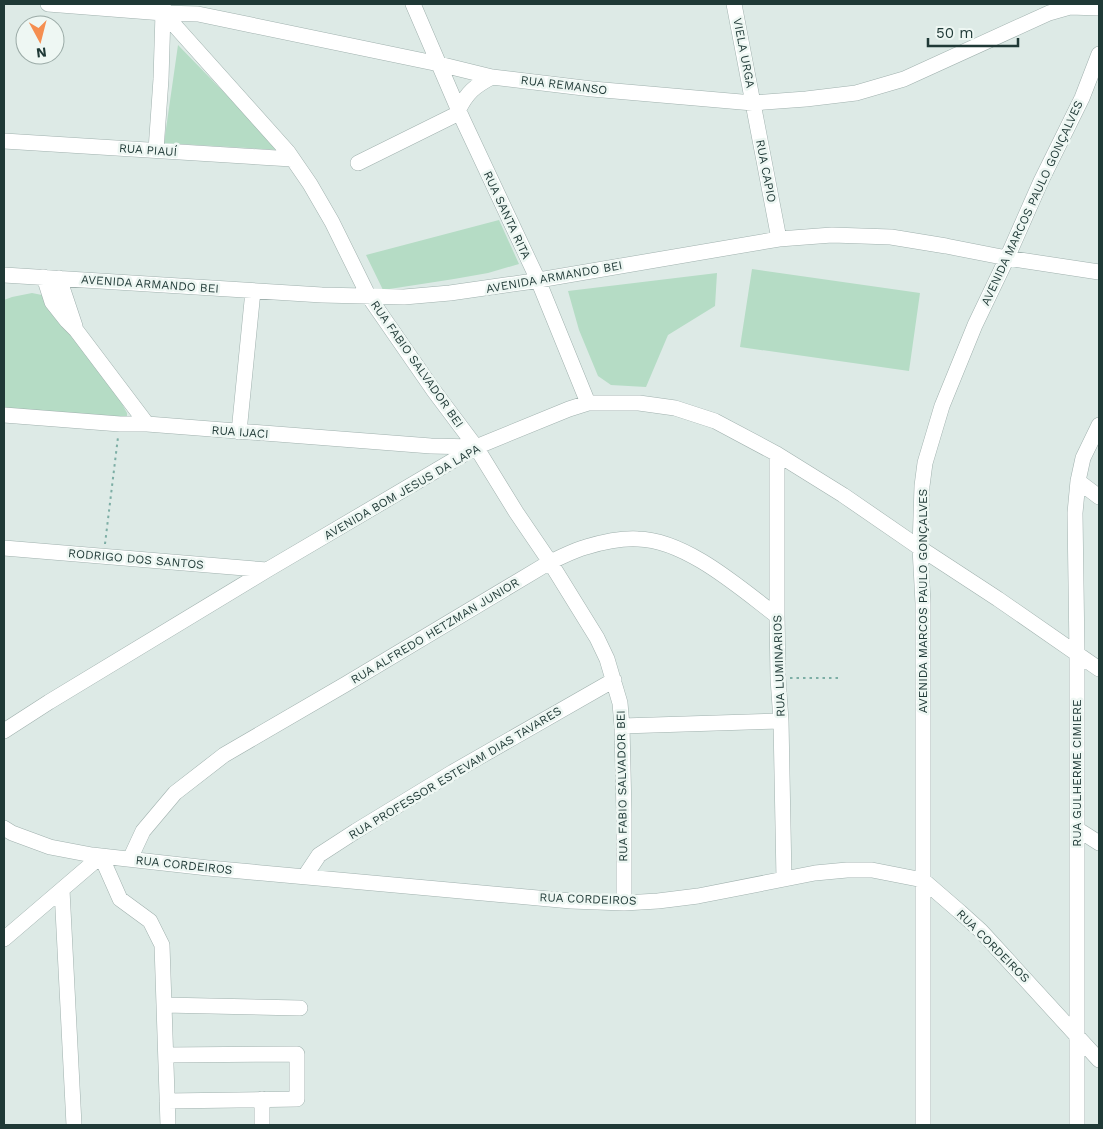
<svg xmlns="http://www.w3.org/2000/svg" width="1103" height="1129" font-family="'Work Sans',sans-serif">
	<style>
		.green { fill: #b5dcc5 }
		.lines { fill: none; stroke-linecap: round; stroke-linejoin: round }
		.minor-casing { stroke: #a0b1ae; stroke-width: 16 }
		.path { stroke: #7daea5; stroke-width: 2; stroke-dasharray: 2.5 4; stroke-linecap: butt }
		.minor { stroke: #fff; stroke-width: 15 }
		.labels { text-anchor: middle; stroke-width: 5; stroke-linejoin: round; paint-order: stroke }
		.street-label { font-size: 12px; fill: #1f3936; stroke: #eef7f3 }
	</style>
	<rect width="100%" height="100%" fill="#ddeae6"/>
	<path class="green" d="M 178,45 L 280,150 L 164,143 Z
		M 499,220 L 519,264 L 488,273 L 454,279 L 383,290 L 366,255 Z
		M 752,269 L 920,293 L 909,371 L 740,347 Z
		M 717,273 L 715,306 L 668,335 L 646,387 L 611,385 L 598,376 L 579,330 L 568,291 Z
		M 32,293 L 42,295 L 121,402 L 127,413 L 127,418 L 4,409 L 4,300 L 12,297 Z"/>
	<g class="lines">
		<g class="minor-casing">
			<path id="minor" d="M 48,4 L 163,13 L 198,14 L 439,64 L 492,77 L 592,89 L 753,103 L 806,99 L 856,93 L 904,79 L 1049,13 L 1070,7 L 1079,4
				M 413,4 L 462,118 L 538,280 L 588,403
				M 734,4 L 779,239
				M 1070,7 L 1099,8
				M 160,9 L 288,152 L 310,184 L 332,222 L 369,297 L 434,391 L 476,447 L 516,512 L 550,562 L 597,638 L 607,659 L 620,703 L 622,726 L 624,813 L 624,903
				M 458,111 C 467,92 475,86 492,77
				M 4,141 L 292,159
				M 156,150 L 161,79 L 163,13 L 165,10
				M 358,163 L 459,113
				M 4,275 L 322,295 L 404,297 L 450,293 L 527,282 L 779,239 L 832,235 L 891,237 L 946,246 L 1007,258 L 1099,272
				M 44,277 L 52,302 L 67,321 L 76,330 L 147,424
				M 59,278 L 75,326
				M 4,415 L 120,424 L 147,424 L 431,446 L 475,447
				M 239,432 L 253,291
				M 777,454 L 777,616 L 778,678 L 781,721 L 784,879
				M 1078,481 L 1099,497
				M 4,548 L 267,570
				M 622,726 L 781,721
				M 4,731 L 49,702 L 267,570 L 476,447 L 569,409 L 588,403 L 639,403 L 675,408 L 715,421 L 777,454 L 843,495 L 920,548 L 998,599 L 1099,669
				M 4,828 L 12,833 L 50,847 L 92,855 L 208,868 L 571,901 L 624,903 L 658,901 L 698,896 L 815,873 L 847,870 L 872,870 L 923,880 L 960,912 L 981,931 L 1099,1060
				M 1077,829 L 1099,843
				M 130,859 L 143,831 L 175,793 L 224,755 L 346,684 L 550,562 C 562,557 574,550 586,547 C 603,542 621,538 638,539 C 686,540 740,588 777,616
				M 305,876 L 319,855 L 356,831 L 453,772 L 614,680
				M 62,890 L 74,1125
				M 4,939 L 101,856 L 120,899 L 150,921 L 162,945 L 168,1125
				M 164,1005 L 300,1008
				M 166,1055 L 297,1054 L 297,1099 L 167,1101
				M 262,1099 L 262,1125
				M 923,1125 L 923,603 L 920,548 L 922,486 L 925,463 L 942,406 L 975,325 L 1007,258 L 1041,181 L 1082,98 L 1099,54
				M 1077,1125 L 1077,654 L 1075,513 L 1078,481 L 1083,458 L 1099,425"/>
		</g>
		<path class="path" d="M 105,544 L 118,437
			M 790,678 L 838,678"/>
		<use href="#minor" class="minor"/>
	</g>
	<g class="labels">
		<g class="street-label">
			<text transform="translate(744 53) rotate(79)" y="4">VIELA URGA</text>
			<text transform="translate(564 85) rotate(7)" y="4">RUA REMANSO</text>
			<text transform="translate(148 150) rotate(4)" y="4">RUA PIAUÍ</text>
			<text transform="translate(766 171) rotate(79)" y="4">RUA CAPIO</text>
			<text transform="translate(1032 203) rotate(-65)" y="4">AVENIDA MARCOS PAULO GONÇALVES</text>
			<text transform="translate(507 215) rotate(65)" y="4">RUA SANTA RITA</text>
			<text transform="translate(554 277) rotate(-10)" y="4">AVENIDA ARMANDO BEI</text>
			<text transform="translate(150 284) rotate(4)" y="4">AVENIDA ARMANDO BEI</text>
			<text transform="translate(417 364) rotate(55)" y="4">RUA FABIO SALVADOR BEI</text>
			<text transform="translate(240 432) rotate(4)" y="4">RUA IJACI</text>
			<text transform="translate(402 492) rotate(-30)" y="4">AVENIDA BOM JESUS DA LAPA</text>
			<text transform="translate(136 559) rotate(5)" y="4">RODRIGO DOS SANTOS</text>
			<text transform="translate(923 601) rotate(-90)" y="4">AVENIDA MARCOS PAULO GONÇALVES</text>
			<text transform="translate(435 631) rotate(-31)" y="4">RUA ALFREDO HETZMAN JUNIOR</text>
			<text transform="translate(779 666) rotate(-92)" y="4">RUA LUMINARIOS</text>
			<text transform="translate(455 773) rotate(-31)" y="4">RUA PROFESSOR ESTEVAM DIAS TAVARES</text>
			<text transform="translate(1077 773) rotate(-90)" y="4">RUA GULHERME CIMIERE</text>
			<text transform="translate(622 786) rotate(-91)" y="4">RUA FABIO SALVADOR BEI</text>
			<text transform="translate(184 865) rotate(6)" y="4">RUA CORDEIROS</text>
			<text transform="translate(588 899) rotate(2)" y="4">RUA CORDEIROS</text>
			<text transform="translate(993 946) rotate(45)" y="4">RUA CORDEIROS</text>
		</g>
	</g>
	<rect width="1103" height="1129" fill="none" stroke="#1f3936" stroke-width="10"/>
	<g transform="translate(40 40) rotate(173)"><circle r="24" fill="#eef7f3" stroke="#9baba7"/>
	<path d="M0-4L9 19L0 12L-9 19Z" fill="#f58e50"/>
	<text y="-8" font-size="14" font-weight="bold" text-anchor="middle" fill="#1f3936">N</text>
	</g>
	<path d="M928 38v8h90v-8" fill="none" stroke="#1f3936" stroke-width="2.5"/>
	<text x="936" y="38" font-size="15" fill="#1f3936" stroke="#eef7f3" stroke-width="4" paint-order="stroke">50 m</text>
</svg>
